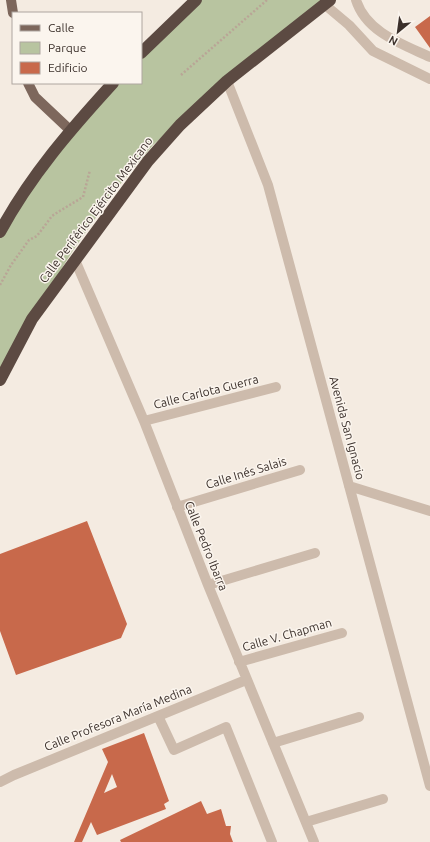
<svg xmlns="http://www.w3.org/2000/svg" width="430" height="842" font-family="Ubuntu,sans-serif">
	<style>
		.green { fill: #b8c4a0 }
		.building { fill: #c8694b; fill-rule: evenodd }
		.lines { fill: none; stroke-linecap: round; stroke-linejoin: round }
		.path { stroke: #b9a596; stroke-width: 2.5; stroke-dasharray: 2 2; stroke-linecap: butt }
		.minor { stroke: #cdbbac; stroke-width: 10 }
		.major { stroke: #7d675c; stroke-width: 10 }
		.highway { stroke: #5c4a42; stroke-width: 12 }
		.labels { text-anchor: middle; stroke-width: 3; stroke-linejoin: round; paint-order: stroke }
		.street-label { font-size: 12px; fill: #3b302b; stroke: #fbf5ee }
	</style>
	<rect width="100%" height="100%" fill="#f4ebe1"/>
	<path class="green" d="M 200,0 L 326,0 L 238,71 L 153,145 L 113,193 L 72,252 L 34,313 L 0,376 L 0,235 L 72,132 L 118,83 L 141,83 L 141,59 Z"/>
	<path class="building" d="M 430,16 L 430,48 L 415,27 Z
		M 87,521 L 127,624 L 121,638 L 16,675 L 0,631 L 0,554 Z
		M 144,733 L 169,801 L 164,804 L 166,809 L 97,835 L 91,822 L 82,842 L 74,842 L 108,762 L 102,749 ZM 112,774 L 117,787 L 104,793 Z
		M 201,801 L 207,814 L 221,809 L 226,826 L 231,826 L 230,834 L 233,842 L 121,842 L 120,840 Z"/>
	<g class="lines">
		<path class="path" d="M 181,75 L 267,0
			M 0,285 L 11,265 L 29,240 L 37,236 L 52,216 L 58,212 L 83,197 L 90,170"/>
		<path class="minor" d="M 356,0 C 366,32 402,44 430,57
			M 324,4 L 349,25 L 373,51 L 430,79
			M 227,81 L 268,185 L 430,786
			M 75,260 L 144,421 L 208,585 L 314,842
			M 144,421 L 276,387
			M 349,486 L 430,511
			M 177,507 L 300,470
			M 208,585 L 315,553
			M 239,662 L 342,633
			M 158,716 L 174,750 L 226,727 L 272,842
			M 273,743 L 359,717
			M 0,782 L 14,775 L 246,680
			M 306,822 L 383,799"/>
		<path class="major" d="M 11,0 L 13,13
			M 28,83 L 35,97 L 70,130"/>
		<path class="highway" d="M 141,53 L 196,0
			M 0,232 C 30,176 71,129 113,83
			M 0,380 L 32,319 L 148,161 L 180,125 L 227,81 L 330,0"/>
	</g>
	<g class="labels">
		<g class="street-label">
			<text transform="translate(96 210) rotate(-53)" y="4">Calle Periférico Ejército Mexicano</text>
			<text transform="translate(206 392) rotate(-14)" y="4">Calle Carlota Guerra</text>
			<text transform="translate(347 428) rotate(75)" y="4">Avenida San Ignacio</text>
			<text transform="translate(246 473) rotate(-17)" y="4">Calle Inés Salais</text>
			<text transform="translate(206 546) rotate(68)" y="4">Calle Pedro Ibarra</text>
			<text transform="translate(287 635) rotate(-16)" y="4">Calle V. Chapman</text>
			<text transform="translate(118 718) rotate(-22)" y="4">Calle Profesora María Medina</text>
		</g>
	</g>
	<rect x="12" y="12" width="130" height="72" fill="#fbf5ee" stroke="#aea6a0"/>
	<rect x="20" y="25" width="20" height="6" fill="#7d675c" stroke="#aea6a0"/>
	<text x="48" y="32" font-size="12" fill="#3b302b">Calle</text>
	<rect x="20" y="42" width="20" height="12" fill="#b8c4a0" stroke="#aea6a0"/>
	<text x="48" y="52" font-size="12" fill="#3b302b">Parque</text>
	<rect x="20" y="62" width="20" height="12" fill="#c8694b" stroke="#aea6a0"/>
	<text x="48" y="72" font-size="12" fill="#3b302b">Edificio</text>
	<g transform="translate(398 32) rotate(209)" stroke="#fbf5ee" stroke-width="3" paint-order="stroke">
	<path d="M0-3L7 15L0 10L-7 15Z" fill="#3b302b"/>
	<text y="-6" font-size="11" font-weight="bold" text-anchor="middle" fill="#3b302b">N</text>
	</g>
</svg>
